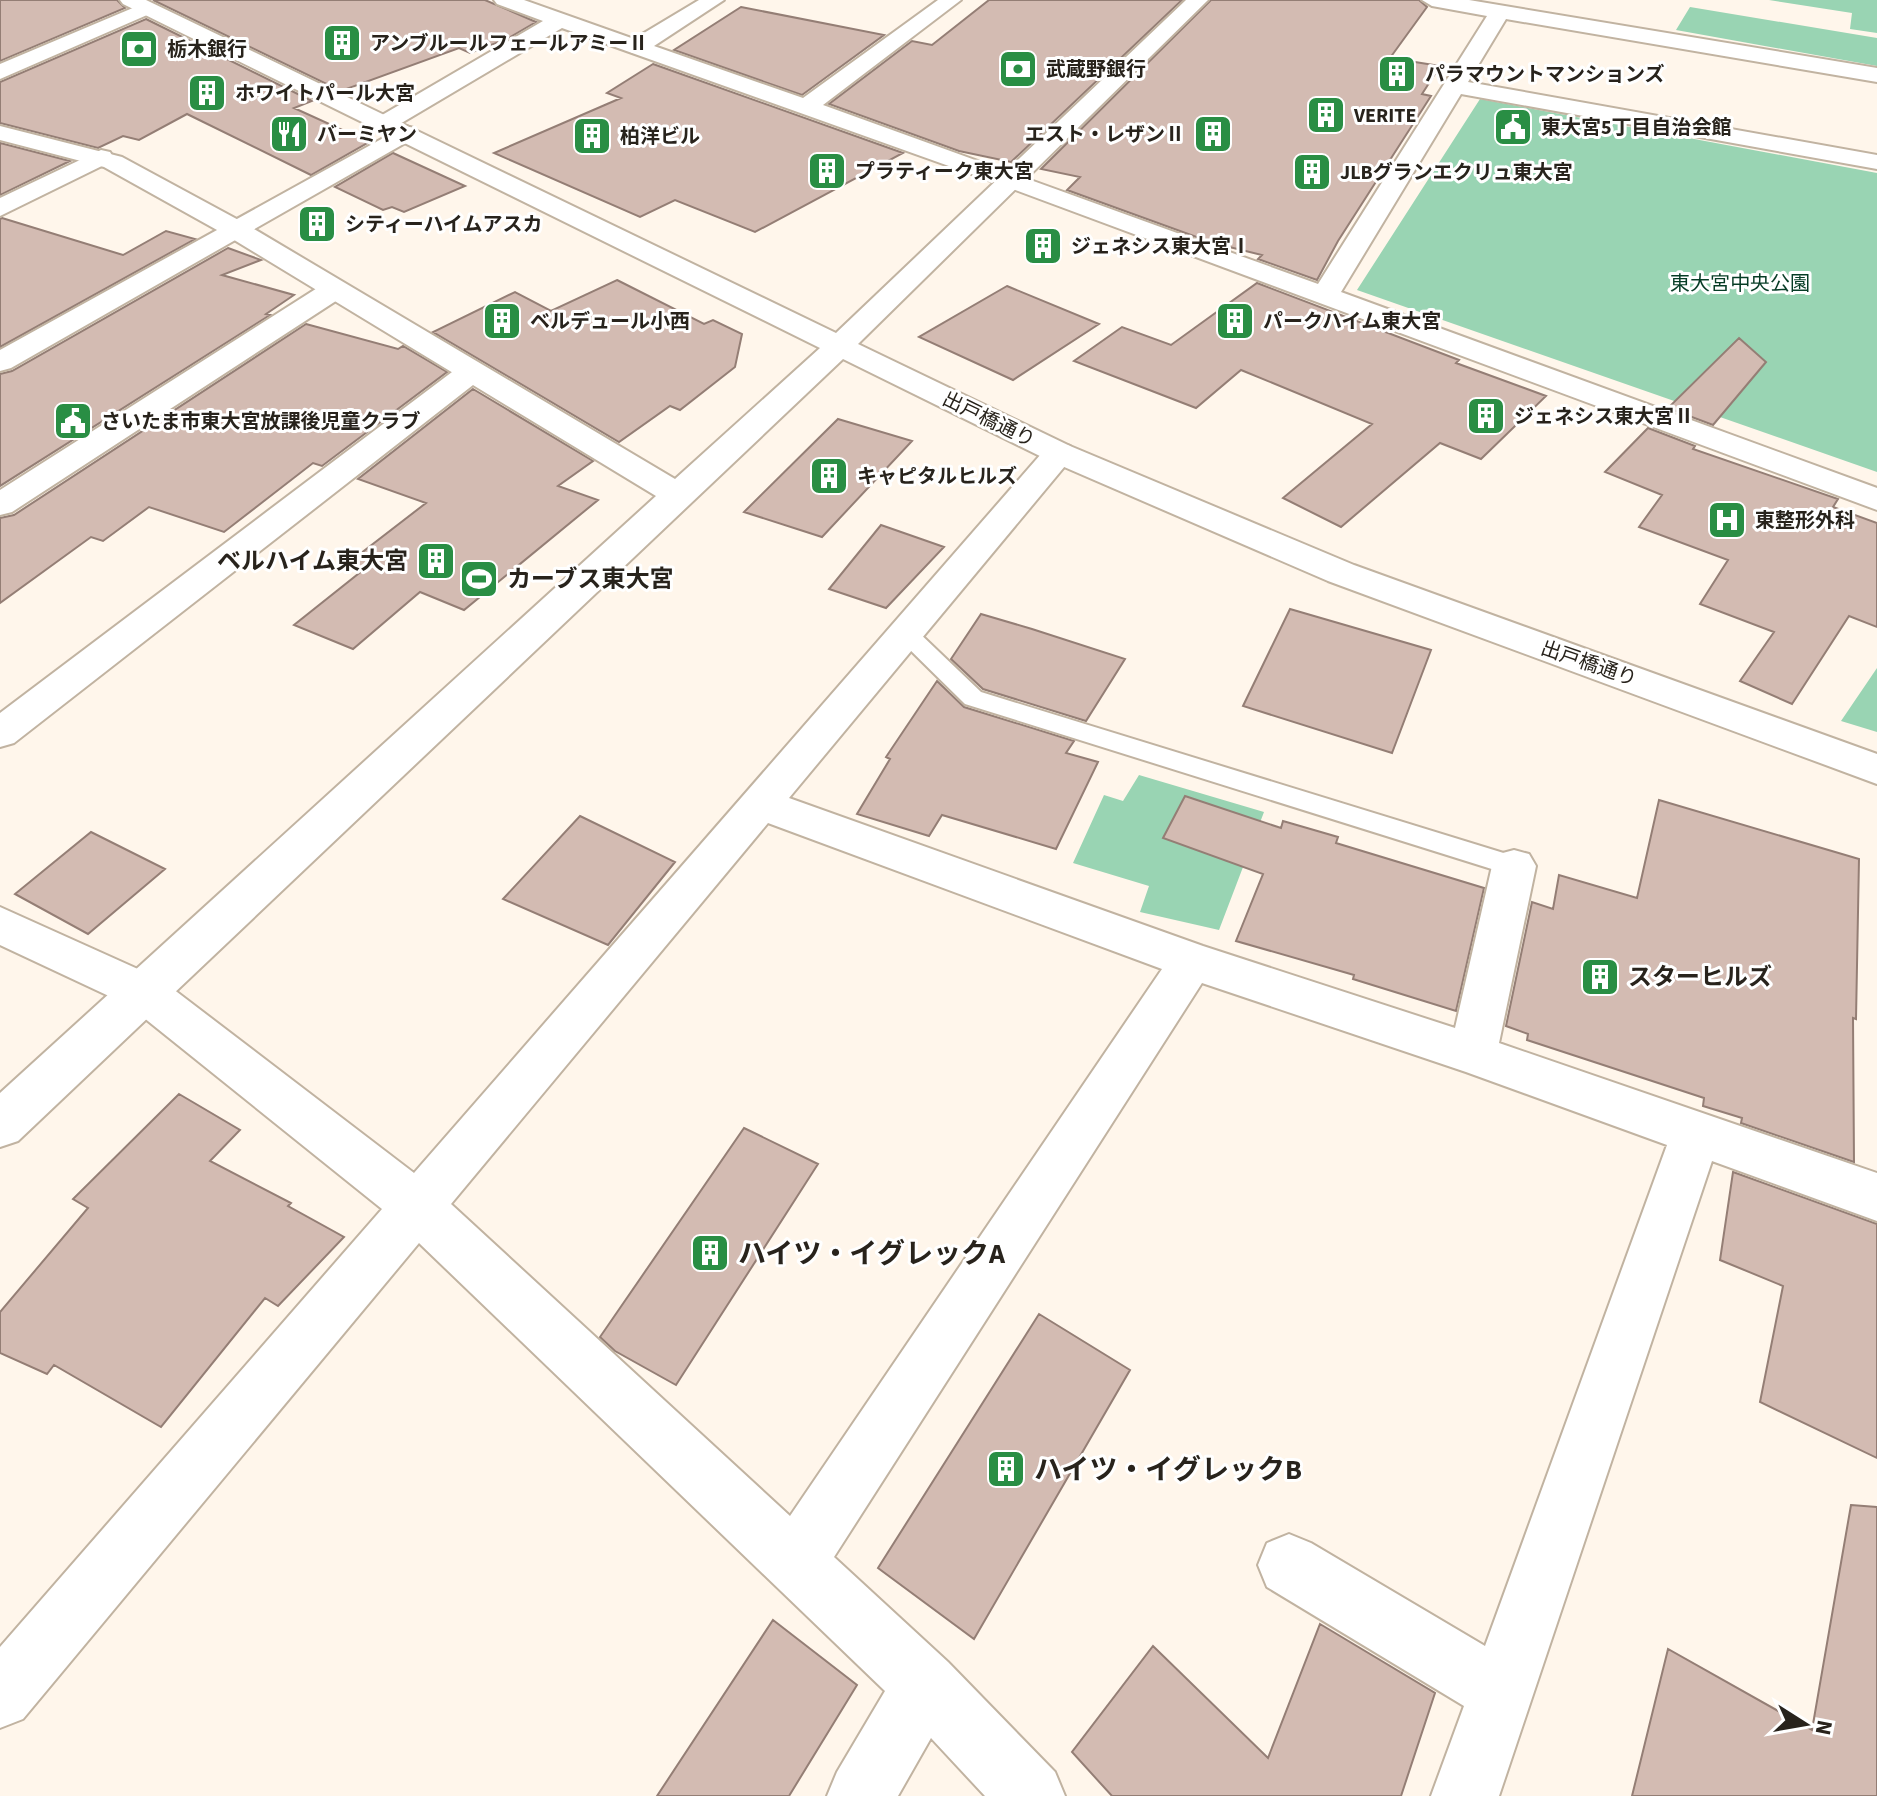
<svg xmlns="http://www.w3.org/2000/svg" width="1877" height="1796" font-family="'Source Sans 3','Noto Sans JP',sans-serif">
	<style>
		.green { fill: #99d4b3 }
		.building { fill: #d3bbb2; stroke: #947e75; stroke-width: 2 }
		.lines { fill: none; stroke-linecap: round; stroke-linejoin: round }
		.lane-casing { stroke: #c1b3a1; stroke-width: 4 }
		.street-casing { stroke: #c1b3a1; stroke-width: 4 }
		.secondary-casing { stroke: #c1b3a1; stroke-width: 4 }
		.lane { fill: #fff; fill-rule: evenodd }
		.street { fill: #fff; fill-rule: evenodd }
		.secondary { fill: #fff; fill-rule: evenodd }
		.labels { text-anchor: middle; stroke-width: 6; stroke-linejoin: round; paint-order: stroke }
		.far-poi-label { font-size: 20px; font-weight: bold; fill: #28231c; stroke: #fff; text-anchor: start }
		.far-park-label { font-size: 20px; fill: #063c25; stroke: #fff }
		.far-street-label { font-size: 20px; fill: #28231c; stroke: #fff }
		.poi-label { font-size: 24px; font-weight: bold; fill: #28231c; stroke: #fff; text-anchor: start }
		.near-poi-label { font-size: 28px; font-weight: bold; fill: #28231c; stroke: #fff; text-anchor: start }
	</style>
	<rect width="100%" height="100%" fill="#fff6eb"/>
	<path class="green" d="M 1769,0 L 1877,0 L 1877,33 L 1850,29 L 1852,13 Z
		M 1690,7 L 1877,38 L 1877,66 L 1676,30 Z
		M 1480,99 L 1877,173 L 1877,472 L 1357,290 Z
		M 1877,668 L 1877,732 L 1841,721 Z
		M 1139,775 L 1264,812 L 1219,930 L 1140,912 L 1149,886 L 1073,863 L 1104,795 L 1123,801 Z"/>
	<path class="building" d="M 0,0 L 117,0 L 125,8 L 0,61 Z
		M 153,0 L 485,0 L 536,22 L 507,39 L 470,53 L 459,48 L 341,91 Z
		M 989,0 L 1182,0 L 1011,162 L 959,151 L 829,104 L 912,41 L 932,45 Z
		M 1211,0 L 1419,0 L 1427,7 L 1390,58 L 1440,66 L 1422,94 L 1431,96 L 1338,241 L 1317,280 L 1258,259 L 1262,255 L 1213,243 L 1067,190 L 1080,177 L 1041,169 Z
		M 741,7 L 884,35 L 802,95 L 674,50 Z
		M 146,19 L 312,101 L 294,108 L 369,142 L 311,175 L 187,114 L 139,140 L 123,136 L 98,148 L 0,123 L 0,82 Z
		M 653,64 L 903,153 L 755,232 L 675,200 L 640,217 L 494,153 L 621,98 L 607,93 Z
		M 0,143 L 70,161 L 0,195 Z
		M 393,153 L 465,186 L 404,212 L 392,207 L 383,210 L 335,187 Z
		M 2,218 L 123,255 L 166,231 L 195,239 L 0,347 L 0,219 Z
		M 228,248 L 261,260 L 222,275 L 294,295 L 266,314 L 270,315 L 0,486 L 0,374 L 12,371 Z
		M 617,280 L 704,324 L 713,320 L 742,334 L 735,367 L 680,410 L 670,406 L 619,442 L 433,332 L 515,292 L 551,311 Z
		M 1257,283 L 1459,360 L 1456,363 L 1546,396 L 1481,459 L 1440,443 L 1341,527 L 1283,498 L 1372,424 L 1241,370 L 1196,408 L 1074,361 L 1122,327 L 1171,345 Z
		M 1007,286 L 1099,324 L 1013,380 L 919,337 Z
		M 306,324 L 398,349 L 403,346 L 447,372 L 322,466 L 313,463 L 224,532 L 149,507 L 103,541 L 91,537 L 0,603 L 0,518 L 14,515 Z
		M 1739,338 L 1766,362 L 1713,425 L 1668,408 Z
		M 473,389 L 593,461 L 558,486 L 598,500 L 464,610 L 420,592 L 353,649 L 294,625 L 363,570 L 347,564 L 426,503 L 358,479 Z
		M 838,419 L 912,441 L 822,537 L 744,512 Z
		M 1648,428 L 1695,446 L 1693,449 L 1838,499 L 1833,507 L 1877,523 L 1877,627 L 1849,616 L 1792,704 L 1740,681 L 1774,632 L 1700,604 L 1728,560 L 1639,527 L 1662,495 L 1605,472 Z
		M 881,525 L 944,547 L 886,608 L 829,589 Z
		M 1290,609 L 1431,650 L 1392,753 L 1243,706 Z
		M 981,614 L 1032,629 L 1125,659 L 1086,721 L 983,689 L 951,659 Z
		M 937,681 L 964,707 L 1074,741 L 1066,753 L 1098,762 L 1056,849 L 942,815 L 929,836 L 857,814 L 890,759 L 886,757 Z
		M 1185,796 L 1281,828 L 1283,821 L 1338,837 L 1336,843 L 1484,888 L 1456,1011 L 1353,979 L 1354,975 L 1236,941 L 1263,874 L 1163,838 Z
		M 1659,800 L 1859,859 L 1856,1019 L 1853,1018 L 1854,1162 L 1741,1123 L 1742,1118 L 1703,1106 L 1704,1098 L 1527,1040 L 1528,1034 L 1506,1026 L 1532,902 L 1553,909 L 1559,875 L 1637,898 Z
		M 580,816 L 675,862 L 608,945 L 503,899 Z
		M 91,832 L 165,869 L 88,934 L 15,894 Z
		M 179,1094 L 240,1130 L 210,1161 L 291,1203 L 288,1206 L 344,1237 L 278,1306 L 265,1298 L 161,1427 L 54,1365 L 47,1374 L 0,1353 L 0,1312 L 88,1208 L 73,1199 Z
		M 744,1128 L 818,1164 L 676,1385 L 615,1351 L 600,1337 Z
		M 1733,1172 L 1877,1224 L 1877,1458 L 1760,1402 L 1783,1286 L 1720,1260 Z
		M 1039,1314 L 1130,1370 L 974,1639 L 878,1568 Z
		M 1851,1505 L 1877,1507 L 1877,1796 L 1632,1796 L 1668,1649 L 1812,1730 Z
		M 773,1620 L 857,1685 L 789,1796 L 657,1796 Z
		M 1320,1624 L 1435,1693 L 1401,1796 L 1112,1796 L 1072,1752 L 1153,1646 L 1268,1758 Z"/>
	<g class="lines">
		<g class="lane-casing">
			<path id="lane" d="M 906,626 L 914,628 L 981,692 L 1523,859 L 1527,866 L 1523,873 L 1514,876 L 965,704 L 898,638 L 895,633 L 898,628 Z"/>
		</g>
		<g class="street-casing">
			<path id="street" d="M 494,0 L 524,0 L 634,39 L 699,0 L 724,0 L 654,46 L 803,98 L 938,0 L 961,0 L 823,105 L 1318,284 L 1487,16 L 1432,6 L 1422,0 L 1469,0 L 1877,68 L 1877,82 L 1506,19 L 1468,82 L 1877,155 L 1877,169 L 1461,94 L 1341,292 L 1877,488 L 1877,510 L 1002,185 L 562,28 L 393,128 L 377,128 L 373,123 L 377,118 L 543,21 L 497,4 Z
				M 147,2 L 157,8 L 154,12 L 0,79 L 0,64 Z
				M 405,126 L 414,128 L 417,133 L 414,138 L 11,368 L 0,371 L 0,350 Z
				M 101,150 L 110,152 L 113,157 L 110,162 L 0,216 L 0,198 Z
				M 332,283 L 342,285 L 346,291 L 342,297 L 12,512 L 0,515 L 0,490 L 322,285 Z
				M 471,363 L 482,366 L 486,372 L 482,378 L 14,743 L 0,747 L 0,713 L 460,366 Z
				M 1059,443 L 1070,446 L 1075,453 L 1070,460 L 789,798 L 1203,946 L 1455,1028 L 1492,866 L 1499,854 L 1514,850 L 1529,854 L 1536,866 L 1499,1043 L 1877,1173 L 1877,1221 L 1712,1161 L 1499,1796 L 1431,1796 L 1464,1706 L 1267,1587 L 1258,1565 L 1267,1543 L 1289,1534 L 1311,1543 L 1485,1646 L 1667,1145 L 1466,1072 L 1202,983 L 834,1557 L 948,1662 L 1055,1772 L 1065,1796 L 985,1796 L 931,1738 L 898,1796 L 827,1796 L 837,1772 L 885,1691 L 419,1243 L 23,1719 L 0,1728 L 0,1647 L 382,1209 L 128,1005 L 0,945 L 0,907 L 160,979 L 414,1173 L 1048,446 ZM 768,823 L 1162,969 L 790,1516 L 451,1204 Z"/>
		</g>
		<g class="secondary-casing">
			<path id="secondary" d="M 120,0 L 146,0 L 836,333 L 1186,0 L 1208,0 L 858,344 L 1070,446 L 1354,565 L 1877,754 L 1877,784 L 1328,581 L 1048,460 L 843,359 L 18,1141 L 0,1147 L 0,1093 L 656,496 L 226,235 L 104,167 L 0,140 L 0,126 L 122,157 L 244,223 L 675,479 L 820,348 L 123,4 Z"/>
		</g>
		<use href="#lane" class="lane"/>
		<use href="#street" class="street"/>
		<use href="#secondary" class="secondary"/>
	</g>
	<defs>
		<g id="building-square" transform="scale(2)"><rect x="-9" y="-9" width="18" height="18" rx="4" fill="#298e44" stroke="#fff"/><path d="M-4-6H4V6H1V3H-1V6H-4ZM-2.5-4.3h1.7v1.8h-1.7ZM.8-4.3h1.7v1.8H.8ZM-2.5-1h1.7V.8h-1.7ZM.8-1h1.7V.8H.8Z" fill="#fff"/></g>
		<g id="bank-square" transform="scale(2)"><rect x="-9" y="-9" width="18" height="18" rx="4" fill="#298e44" stroke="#fff"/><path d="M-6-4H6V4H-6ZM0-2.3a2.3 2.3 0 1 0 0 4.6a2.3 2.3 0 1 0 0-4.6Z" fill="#fff"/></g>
		<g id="civic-square" transform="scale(2)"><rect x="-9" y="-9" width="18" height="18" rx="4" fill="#298e44" stroke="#fff"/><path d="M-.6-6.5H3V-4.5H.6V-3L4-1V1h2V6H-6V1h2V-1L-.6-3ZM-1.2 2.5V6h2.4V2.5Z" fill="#fff"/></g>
		<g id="restaurant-square" transform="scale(2)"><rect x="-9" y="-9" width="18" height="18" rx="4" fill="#298e44" stroke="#fff"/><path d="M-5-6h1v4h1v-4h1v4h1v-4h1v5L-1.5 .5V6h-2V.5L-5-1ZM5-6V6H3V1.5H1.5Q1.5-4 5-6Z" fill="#fff"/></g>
		<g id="hospital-square" transform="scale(2)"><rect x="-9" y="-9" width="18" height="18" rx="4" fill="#298e44" stroke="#fff"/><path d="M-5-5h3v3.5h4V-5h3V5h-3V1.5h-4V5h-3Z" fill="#fff"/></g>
		<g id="stadium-square" transform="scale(2)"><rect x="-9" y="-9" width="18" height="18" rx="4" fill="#298e44" stroke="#fff"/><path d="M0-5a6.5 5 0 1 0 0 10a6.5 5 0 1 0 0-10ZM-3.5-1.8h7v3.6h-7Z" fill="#fff"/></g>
	</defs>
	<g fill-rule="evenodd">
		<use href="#building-square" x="342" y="43"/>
		<use href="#bank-square" x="139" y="49"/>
		<use href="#bank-square" x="1018" y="69"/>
		<use href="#building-square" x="1397" y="74"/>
		<use href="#building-square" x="207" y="93"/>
		<use href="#building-square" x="1326" y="115"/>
		<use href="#civic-square" x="1513" y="127"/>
		<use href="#restaurant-square" x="289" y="134"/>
		<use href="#building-square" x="1213" y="134"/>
		<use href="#building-square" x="592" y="136"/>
		<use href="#building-square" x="827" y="171"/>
		<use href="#building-square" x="1312" y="172"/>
		<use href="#building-square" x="317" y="224"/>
		<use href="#building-square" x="1043" y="246"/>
		<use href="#building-square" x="502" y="321"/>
		<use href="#building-square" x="1235" y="321"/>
		<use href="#building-square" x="1486" y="416"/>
		<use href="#civic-square" x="73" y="421"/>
		<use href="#building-square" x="829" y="476"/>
		<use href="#hospital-square" x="1727" y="520"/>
		<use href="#building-square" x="436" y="561"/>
		<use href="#stadium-square" x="479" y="579"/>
		<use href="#building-square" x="1600" y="977"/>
		<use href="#building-square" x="710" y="1253"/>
		<use href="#building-square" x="1006" y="1469"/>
	</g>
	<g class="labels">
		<g class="far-poi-label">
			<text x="370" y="50">アンブルールフェールアミーⅡ</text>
			<text x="167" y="56">栃木銀行</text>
			<text x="1046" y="76">武蔵野銀行</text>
			<text x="1425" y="81">パラマウントマンションズ</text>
			<text x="235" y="100">ホワイトパール大宮</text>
			<text x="1354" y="122">VERITE</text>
			<text x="1541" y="134">東大宮5丁目自治会館</text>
			<text x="317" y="141">バーミヤン</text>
			<text x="1185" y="141" text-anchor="end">エスト・レザンⅡ</text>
			<text x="620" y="143">柏洋ビル</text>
			<text x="855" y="178">プラティーク東大宮</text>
			<text x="1340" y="179">JLBグランエクリュ東大宮</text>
			<text x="345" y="231">シティーハイムアスカ</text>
			<text x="1071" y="253">ジェネシス東大宮Ⅰ</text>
			<text x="530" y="328">ベルデュール小西</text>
			<text x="1263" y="328">パークハイム東大宮</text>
			<text x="1514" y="423">ジェネシス東大宮Ⅱ</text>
			<text x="101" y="428">さいたま市東大宮放課後児童クラブ</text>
			<text x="857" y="483">キャピタルヒルズ</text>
			<text x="1755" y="527">東整形外科</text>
		</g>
		<g class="far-park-label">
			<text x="1740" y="290">東大宮中央公園</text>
		</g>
		<g class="far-street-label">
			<text transform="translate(989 419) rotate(26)" y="7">出戸橋通り</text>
			<text transform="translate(1589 663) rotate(19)" y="7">出戸橋通り</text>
		</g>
		<g class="poi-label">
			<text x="408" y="569" text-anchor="end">ベルハイム東大宮</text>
			<text x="507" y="587">カーブス東大宮</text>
			<text x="1628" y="985">スターヒルズ</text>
		</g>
		<g class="near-poi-label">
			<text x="738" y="1263">ハイツ・イグレックA</text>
			<text x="1034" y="1479">ハイツ・イグレックB</text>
		</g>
	</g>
	<g transform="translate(1805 1724) rotate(101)" stroke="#ffffff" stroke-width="6" paint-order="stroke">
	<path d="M0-6L14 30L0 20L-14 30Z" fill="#28231c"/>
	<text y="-12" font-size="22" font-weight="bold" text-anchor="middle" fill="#28231c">N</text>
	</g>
</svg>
